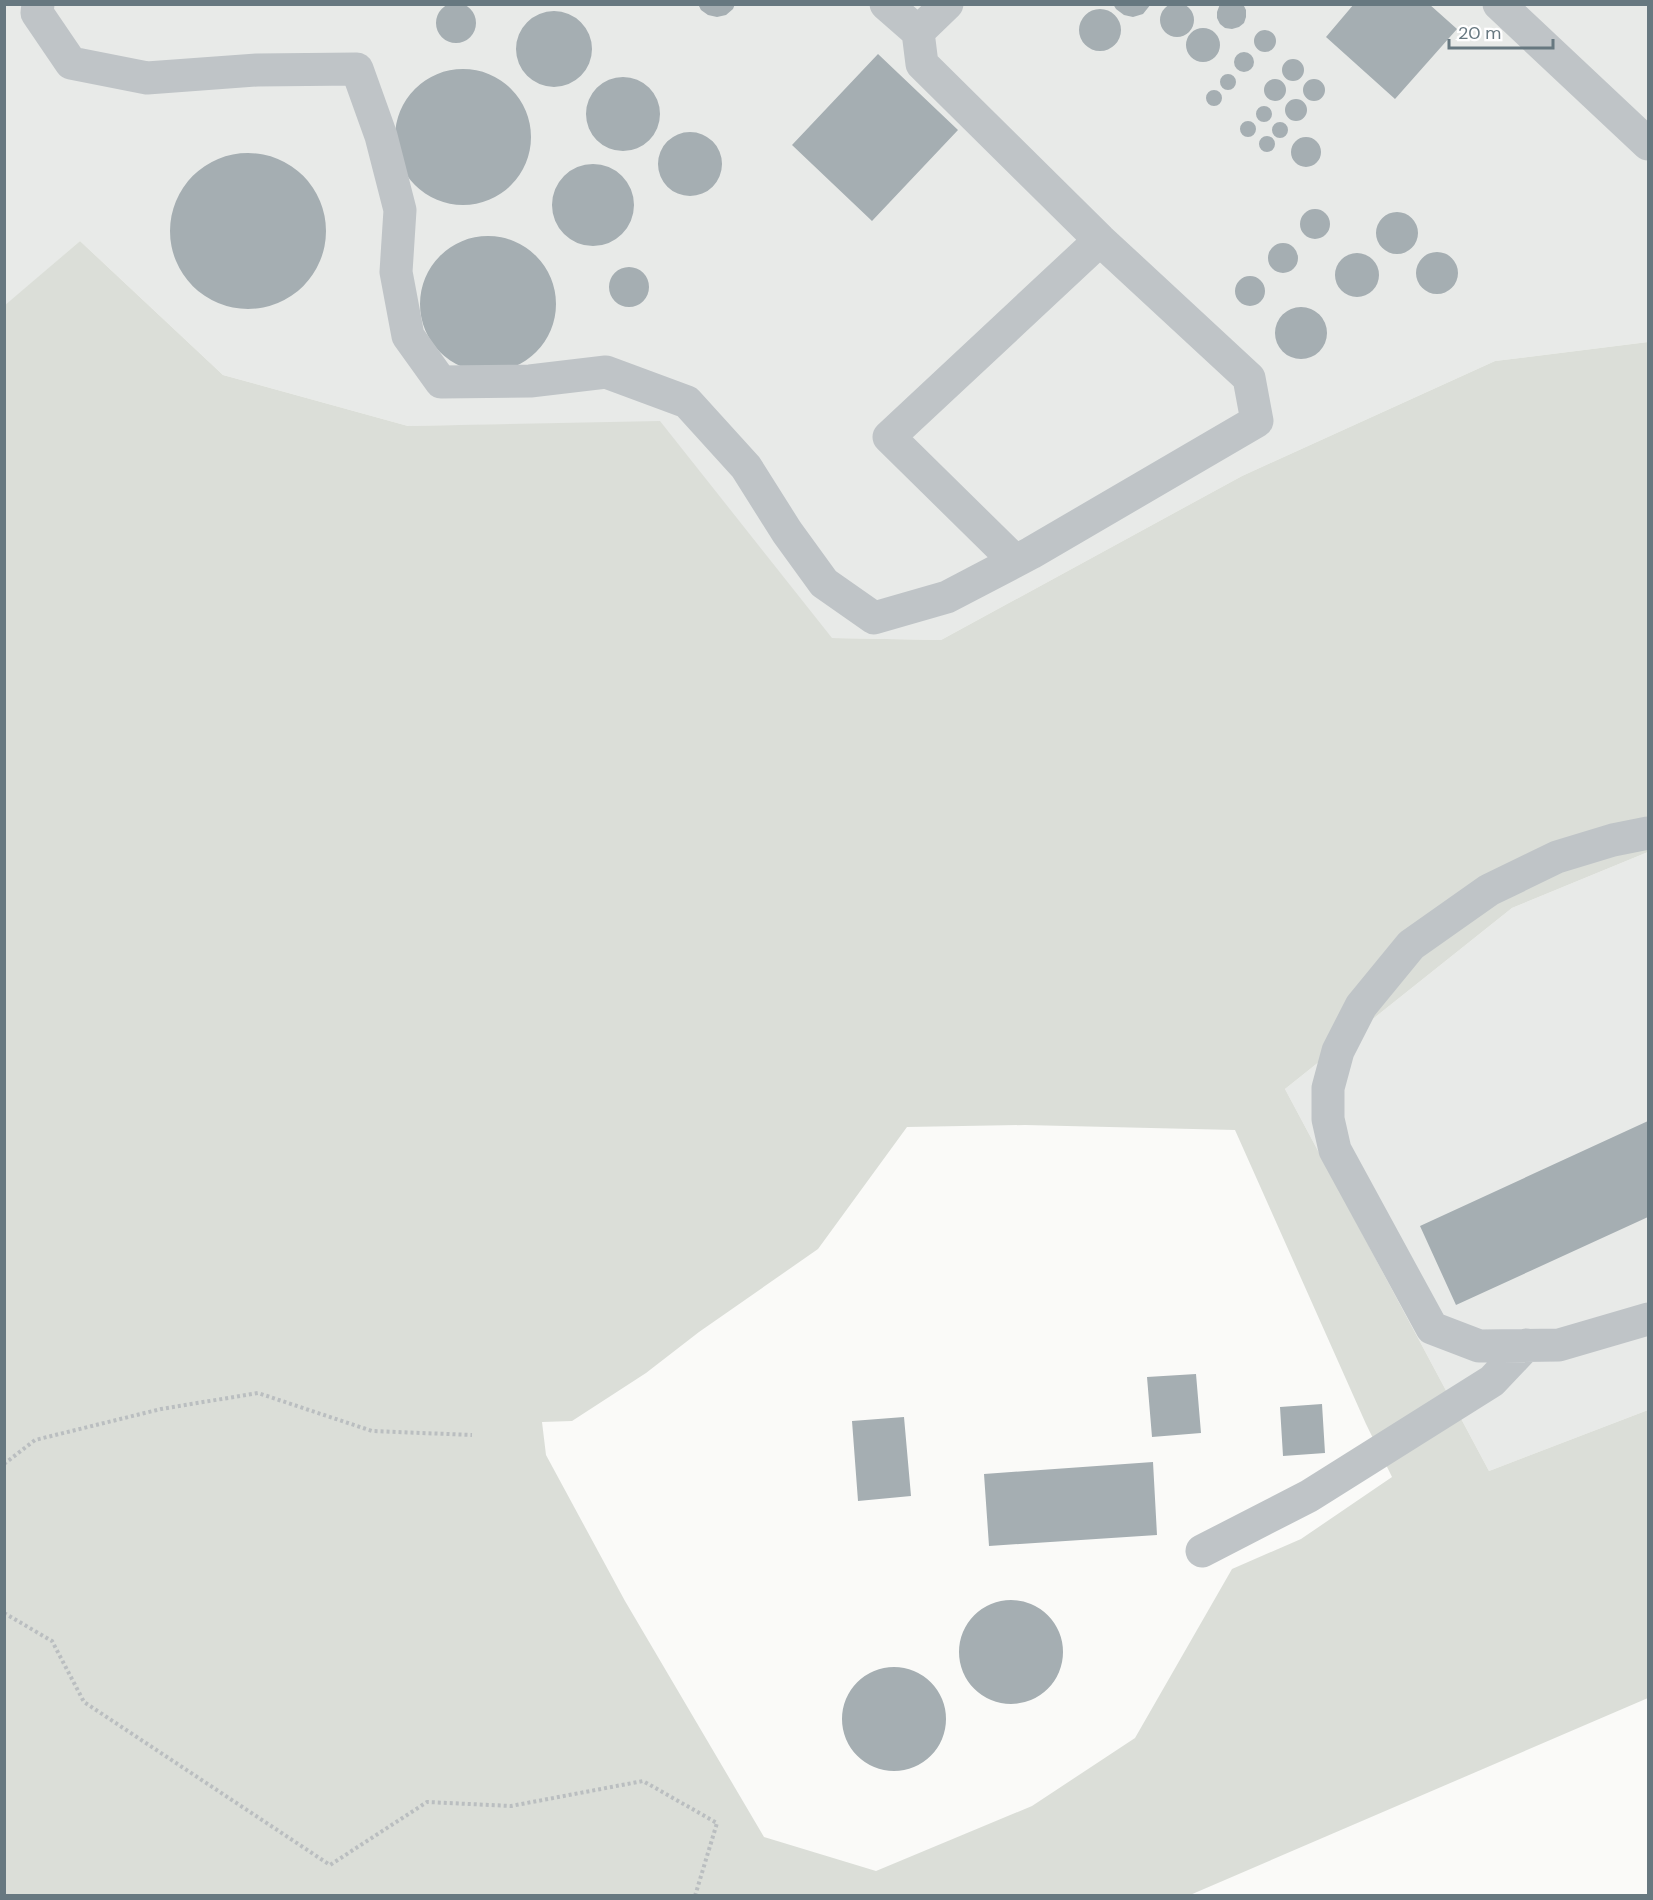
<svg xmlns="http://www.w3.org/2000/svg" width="1653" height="1900" font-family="'DM Sans',sans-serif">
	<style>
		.built { fill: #e8eae8 }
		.green { fill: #dbded8; fill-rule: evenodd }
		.building { fill: #a5aeb2 }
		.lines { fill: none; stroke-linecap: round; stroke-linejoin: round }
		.path { stroke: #babec0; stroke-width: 4; stroke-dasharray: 3 3; stroke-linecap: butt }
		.minor { stroke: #bfc4c7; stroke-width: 33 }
	</style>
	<rect width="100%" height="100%" fill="#fafaf8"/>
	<path class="built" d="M 5,5 L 1648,5 L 1648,342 L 1495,361 L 1242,476 L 941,640 L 831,638 L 660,422 L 408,426 L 223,375 L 80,241 L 5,306 Z
		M 1648,852 L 1648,1410 L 1489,1471 L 1285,1089 L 1512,908 Z"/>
	<path class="green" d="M 80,241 L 223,375 L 408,426 L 660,421 L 832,638 L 941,640 L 1242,476 L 1495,361 L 1648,342 L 1648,852 L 1512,908 L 1285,1089 L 1489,1471 L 1648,1410 L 1648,1698 L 1190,1895 L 5,1895 L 4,306 ZM 1025,1125 L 1235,1130 L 1366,1424 L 1392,1477 L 1301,1539 L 1232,1569 L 1135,1738 L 1032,1806 L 876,1871 L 764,1837 L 625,1601 L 546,1455 L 542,1422 L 572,1421 L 646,1373 L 699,1332 L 818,1249 L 907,1127 Z"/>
	<path class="building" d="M436 23a20 20 0 1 1 40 0a20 20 0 1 1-40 0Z
		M1160 20a17 17 0 1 1 34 0a17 17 0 1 1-34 0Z
		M 698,4 L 735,4 L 733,9 L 726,15 L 717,17 L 708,15 L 701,10 Z
		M 1113,4 L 1151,4 L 1143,14 L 1133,17 L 1124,15 L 1116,9 Z
		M 1220,4 L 1243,4 L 1246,10 L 1246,17 L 1244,23 L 1239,27 L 1232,29 L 1225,28 L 1220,24 L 1217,18 L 1217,12 Z
		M 1354,4 L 1429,4 L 1457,29 L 1395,99 L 1326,37 Z
		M1079 30a21 21 0 1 1 42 0a21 21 0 1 1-42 0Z
		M516 49a38 38 0 1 1 76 0a38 38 0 1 1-76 0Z
		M1186 45a17 17 0 1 1 34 0a17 17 0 1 1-34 0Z
		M1254 41a11 11 0 1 1 22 0a11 11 0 1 1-22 0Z
		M1234 62a10 10 0 1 1 20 0a10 10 0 1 1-20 0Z
		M 878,54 L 958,130 L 872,221 L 792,145 Z
		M1282 70a11 11 0 1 1 22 0a11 11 0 1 1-22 0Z
		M395 137a68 68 0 1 1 136 0a68 68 0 1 1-136 0Z
		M1220 82a8 8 0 1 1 16 0a8 8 0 1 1-16 0Z
		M586 114a37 37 0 1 1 74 0a37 37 0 1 1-74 0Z
		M1264 90a11 11 0 1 1 22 0a11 11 0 1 1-22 0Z
		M1303 90a11 11 0 1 1 22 0a11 11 0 1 1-22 0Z
		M1206 98a8 8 0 1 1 16 0a8 8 0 1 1-16 0Z
		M1285 110a11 11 0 1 1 22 0a11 11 0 1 1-22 0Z
		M1256 114a8 8 0 1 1 16 0a8 8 0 1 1-16 0Z
		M1240 129a8 8 0 1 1 16 0a8 8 0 1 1-16 0Z
		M1272 130a8 8 0 1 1 16 0a8 8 0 1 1-16 0Z
		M658 164a32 32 0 1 1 64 0a32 32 0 1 1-64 0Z
		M1259 144a8 8 0 1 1 16 0a8 8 0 1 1-16 0Z
		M1291 152a15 15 0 1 1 30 0a15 15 0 1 1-30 0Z
		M170 231a78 78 0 1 1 156 0a78 78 0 1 1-156 0Z
		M552 205a41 41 0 1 1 82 0a41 41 0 1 1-82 0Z
		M1300 224a15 15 0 1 1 30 0a15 15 0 1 1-30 0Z
		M1376 233a21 21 0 1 1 42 0a21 21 0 1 1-42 0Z
		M420 304a68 68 0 1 1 136 0a68 68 0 1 1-136 0Z
		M1268 258a15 15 0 1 1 30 0a15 15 0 1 1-30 0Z
		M1416 273a21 21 0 1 1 42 0a21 21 0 1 1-42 0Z
		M1335 275a22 22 0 1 1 44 0a22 22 0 1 1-44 0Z
		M609 287a20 20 0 1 1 40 0a20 20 0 1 1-40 0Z
		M1235 291a15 15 0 1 1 30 0a15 15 0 1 1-30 0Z
		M1275 333a26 26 0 1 1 52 0a26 26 0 1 1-52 0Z
		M 1648,1121 L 1648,1217 L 1456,1305 L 1420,1226 Z
		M 1196,1374 L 1201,1433 L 1152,1437 L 1147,1377 Z
		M 1322,1404 L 1325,1453 L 1283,1456 L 1280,1407 Z
		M 904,1417 L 911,1496 L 858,1501 L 852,1421 Z
		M 1153,1462 L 1157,1535 L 989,1546 L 984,1474 Z
		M959 1652a52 52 0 1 1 104 0a52 52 0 1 1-104 0Z
		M842 1719a52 52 0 1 1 104 0a52 52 0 1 1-104 0Z"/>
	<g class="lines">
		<path class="path" d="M 4,1464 L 35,1440 L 161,1409 L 258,1393 L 372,1431 L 472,1435
			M 4,1613 L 52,1641 L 84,1702 L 330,1865 L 427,1802 L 511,1806 L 643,1781 L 717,1823 L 695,1896"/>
		<path class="minor" d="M 38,4 L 37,13 L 71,63 L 147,78 L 257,70 L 357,69 L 381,136 L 400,210 L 396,272 L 408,336 L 441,382 L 530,381 L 606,372 L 687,402 L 746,467 L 787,532 L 824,583 L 874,618 L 947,597 L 1031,553 L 1257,421 L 1249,378 L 1100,240 L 922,64 L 918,32
			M 886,4 L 918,32 L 947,4
			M 1499,4 L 1648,144
			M 1015,561 L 889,437 L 1100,240
			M 1648,833 L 1613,840 L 1557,857 L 1489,890 L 1411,945 L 1361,1006 L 1338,1051 L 1328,1088 L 1328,1119 L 1335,1150 L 1432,1328 L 1479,1346 L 1559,1345 L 1648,1319
			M 1202,1551 L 1309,1496 L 1492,1381 L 1526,1345"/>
	</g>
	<rect width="1653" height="1900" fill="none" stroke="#677880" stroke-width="12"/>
	<path d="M1449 39v9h104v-9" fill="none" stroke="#677880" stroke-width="3"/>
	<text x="1458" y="39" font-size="18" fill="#677880" stroke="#ffffff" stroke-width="4.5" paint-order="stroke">20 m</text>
</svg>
